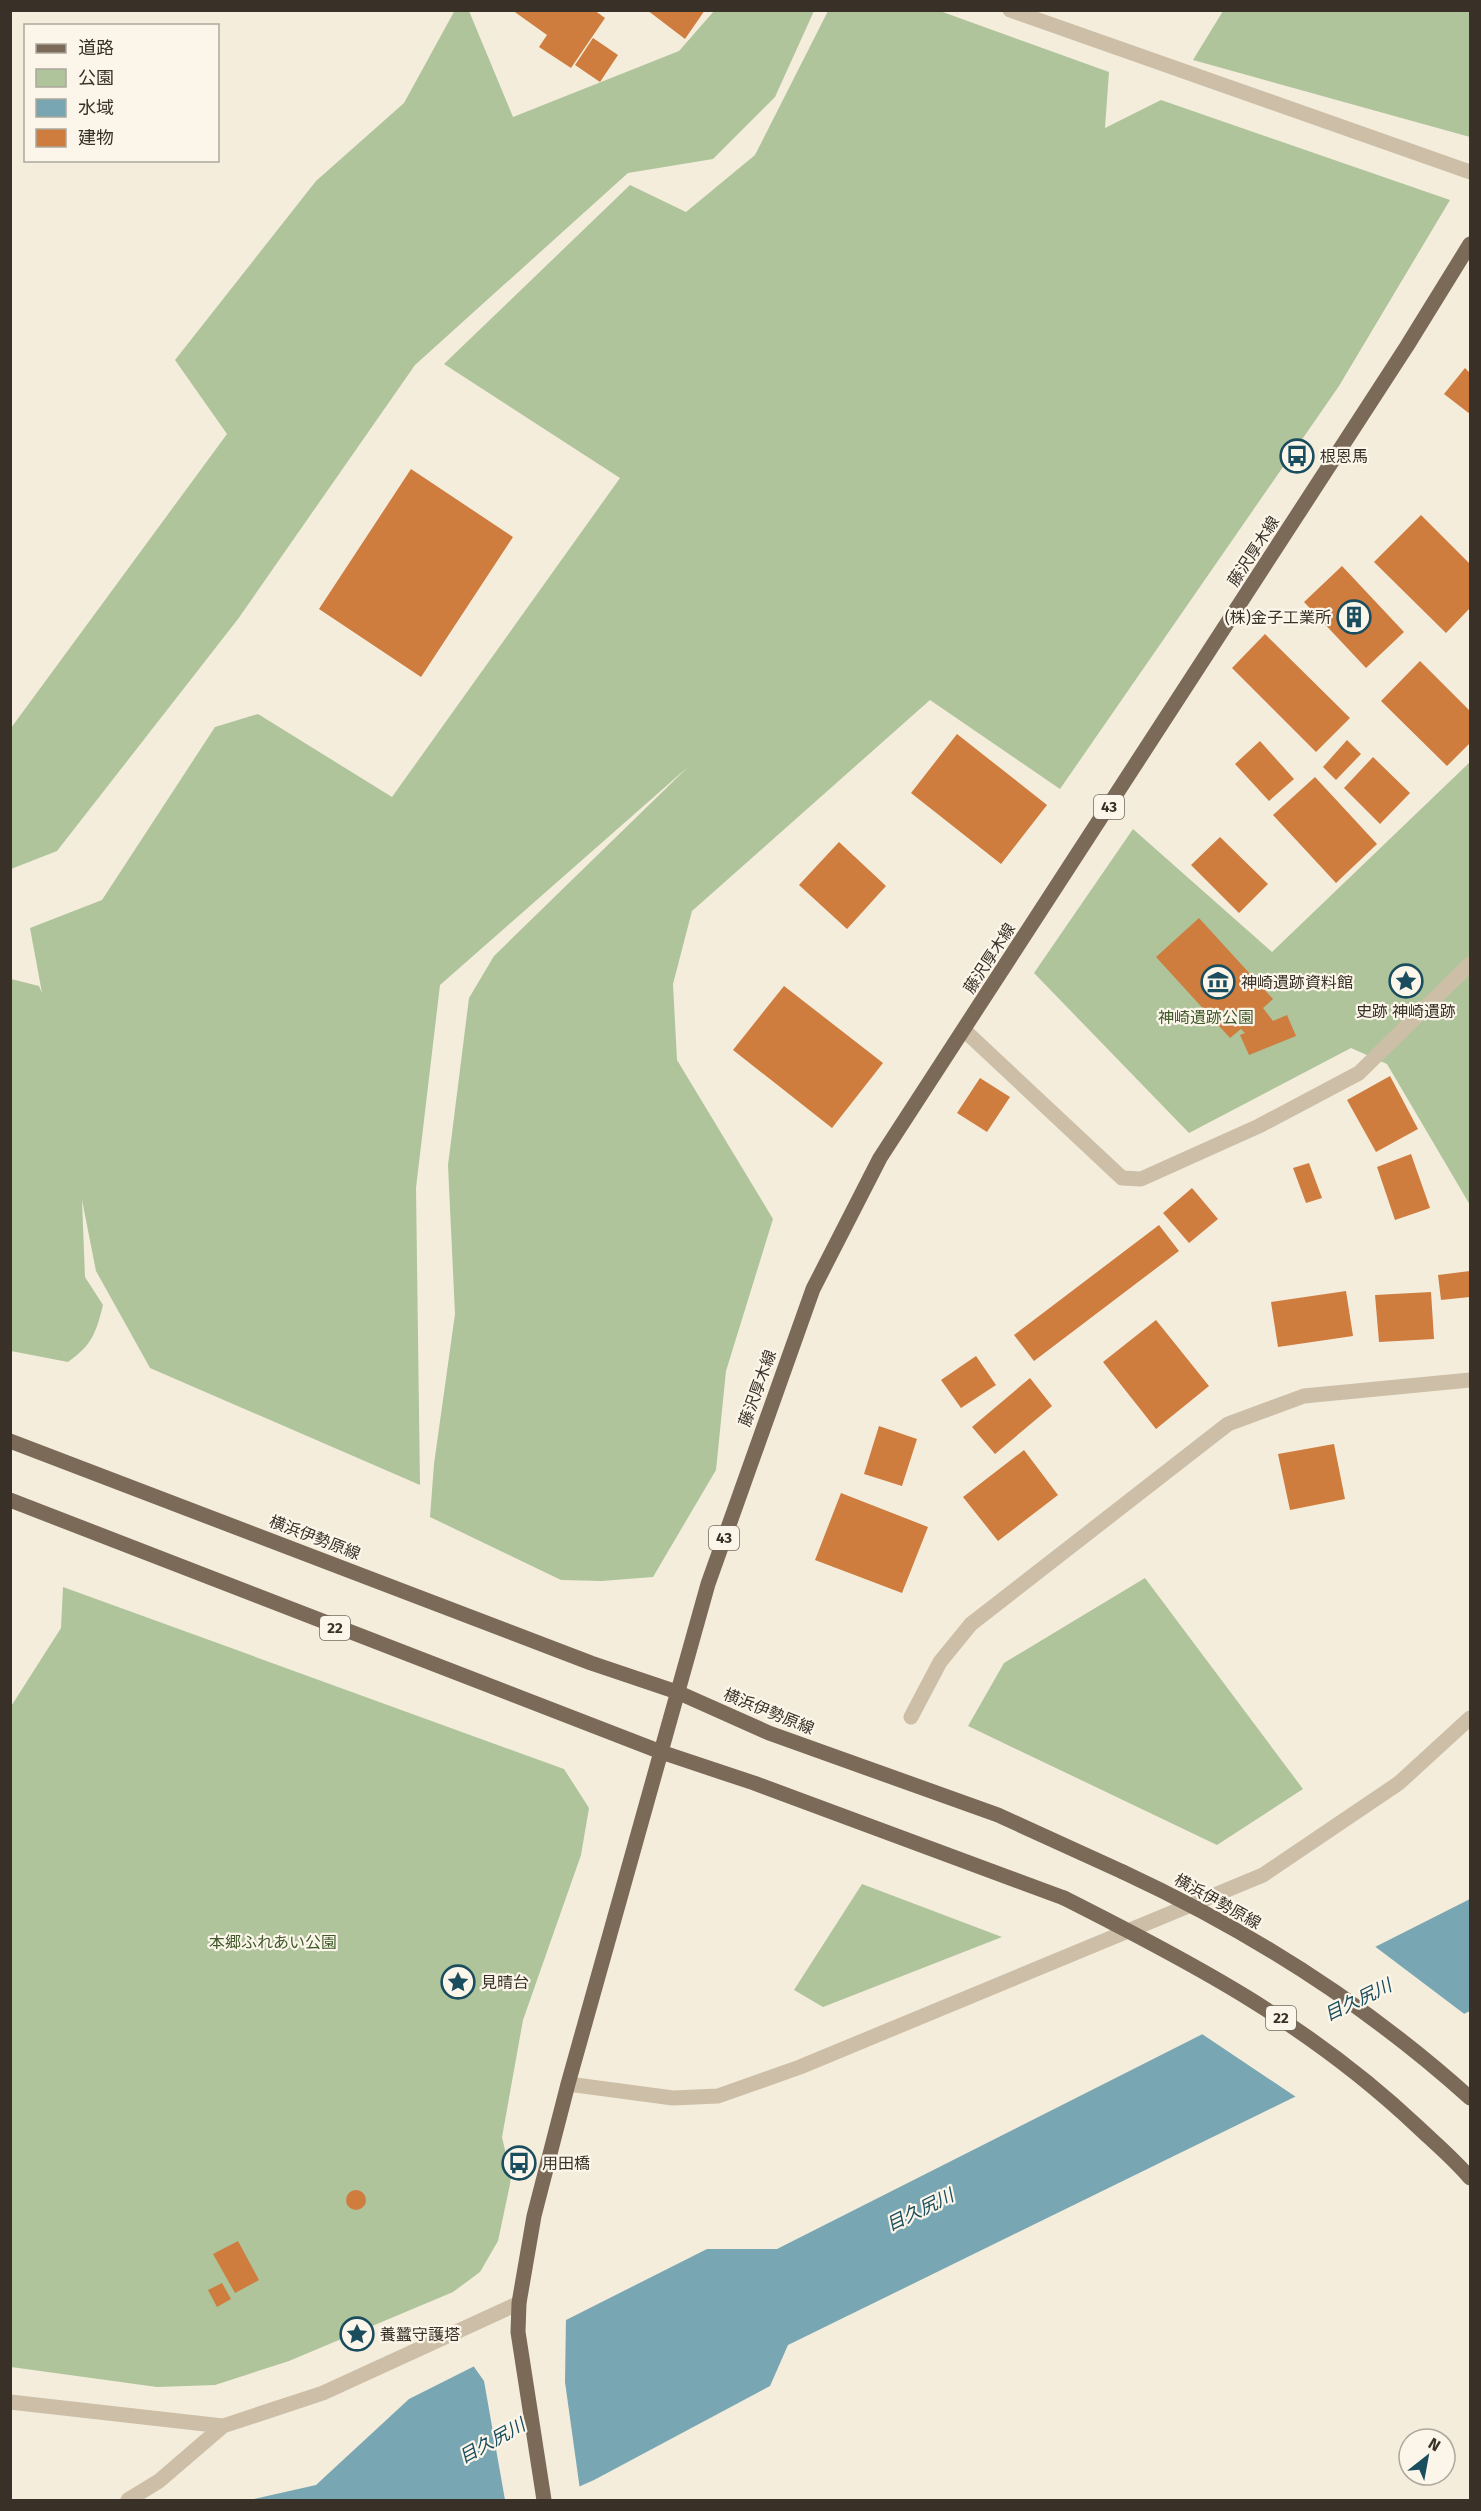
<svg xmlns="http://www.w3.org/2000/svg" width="1481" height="2511" font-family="'Fira Sans','Noto Sans JP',sans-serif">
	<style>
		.green { fill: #afc49b }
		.water { fill: #79a6b3 }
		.pier { fill: #f4eddc }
		.building { fill: #cf7c3f }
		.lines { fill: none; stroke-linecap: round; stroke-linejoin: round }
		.minor { stroke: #cdbfa7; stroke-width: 15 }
		.tertiary { stroke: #cdbfa7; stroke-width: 15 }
		.primary { stroke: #7c6a58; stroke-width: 15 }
		.primary-bridge { stroke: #7c6a58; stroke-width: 15 }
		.labels { text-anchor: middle; stroke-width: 4.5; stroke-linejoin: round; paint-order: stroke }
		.shield { fill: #fbf6e9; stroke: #736b62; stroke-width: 1.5 }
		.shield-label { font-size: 15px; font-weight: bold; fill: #393028 }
		.poi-label { font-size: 16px; fill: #393028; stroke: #fbf6e9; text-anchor: start }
		.street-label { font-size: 16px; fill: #393028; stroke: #fbf6e9 }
		.park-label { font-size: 16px; fill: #3f592a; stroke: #fbf6e9 }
		.water-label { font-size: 18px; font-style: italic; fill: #1a4d5e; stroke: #fbf6e9 }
	</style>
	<rect width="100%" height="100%" fill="#f4eddc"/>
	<path class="green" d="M 455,10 L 469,11 L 513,117 L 679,51 L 714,11 L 814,11 L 775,97 L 713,159 L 628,173 L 415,365 L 238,619 L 57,851 L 11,869 L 11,728 L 227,434 L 175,360 L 316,181 L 404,103 Z
		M 828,11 L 940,11 L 1109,72 L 1105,128 L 1161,100 L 1450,200 L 1339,386 L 1060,789 L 930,700 L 692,911 L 673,984 L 677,1060 L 773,1219 L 726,1371 L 716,1470 L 653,1577 L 602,1581 L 561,1580 L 430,1517 L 434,1464 L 455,1314 L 448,1165 L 469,998 L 494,956 L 689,766 L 440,985 L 416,1188 L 420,1485 L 150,1368 L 96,1271 L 82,1200 L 85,1277 L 103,1305 C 96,1333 92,1345 68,1362 L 11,1351 L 11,979 L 39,986 L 42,993 L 30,928 L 102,900 L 215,727 L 258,714 L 392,797 L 620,478 L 444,364 L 630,185 L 686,212 L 755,155 Z
		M 1223,11 L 1470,11 L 1470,137 L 1193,60 Z
		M 1470,762 L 1470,1205 L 1387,1064 L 1351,1048 L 1189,1133 L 1034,973 L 1133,829 L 1272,952 Z
		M 1145,1578 L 1303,1789 L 1217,1845 L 968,1726 L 1004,1663 Z
		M 63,1587 L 564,1769 L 589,1808 L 581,1855 L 523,2020 L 502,2137 L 511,2176 L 510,2184 L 498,2241 L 480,2272 L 453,2292 L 289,2361 L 215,2385 L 157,2387 L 11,2367 L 10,1708 L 61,1628 Z
		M 862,1884 L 1002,1937 L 823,2007 L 794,1990 Z"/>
	<path class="water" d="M 1470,1899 L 1470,2011 L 788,2345 L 770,2386 L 594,2480 L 549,2500 L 249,2500 L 316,2485 L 409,2399 L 707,2249 L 777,2249 Z"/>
	<path class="pier" d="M 1373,1945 L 1467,2016 L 1299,2099 L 1199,2032 Z
		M 566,2317 L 565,2382 L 580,2490 L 556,2500 L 505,2500 L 484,2381 L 472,2364 Z"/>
	<path class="building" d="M 512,10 L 594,10 L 605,18 L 571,68 L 539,47 L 547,35 Z
		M 647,10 L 705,10 L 685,39 Z
		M 593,38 L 618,55 L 600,82 L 575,65 Z
		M 1465,368 L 1470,373 L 1470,414 L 1444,394 Z
		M 411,469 L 513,537 L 421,677 L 319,609 Z
		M 1421,515 L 1470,564 L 1470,608 L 1446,633 L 1374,562 Z
		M 1342,566 L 1404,632 L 1366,668 L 1304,602 Z
		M 1265,634 L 1350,718 L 1316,752 L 1232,668 Z
		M 1420,661 L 1470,711 L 1470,743 L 1447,766 L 1381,701 Z
		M 957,734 L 1047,805 L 1001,864 L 911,793 Z
		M 1347,740 L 1361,754 L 1336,780 L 1323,767 Z
		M 1260,741 L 1294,779 L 1269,801 L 1235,764 Z
		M 1373,757 L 1410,793 L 1380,824 L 1344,788 Z
		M 1315,777 L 1377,844 L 1336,883 L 1273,815 Z
		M 1220,837 L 1268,884 L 1239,913 L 1191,865 Z
		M 839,842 L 886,886 L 847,929 L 799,885 Z
		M 1199,918 L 1273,999 L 1263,1008 L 1273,1021 L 1287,1015 L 1296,1036 L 1249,1055 L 1240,1035 L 1245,1033 L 1241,1029 L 1230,1038 L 1156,957 Z
		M 784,986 L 883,1063 L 832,1128 L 733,1050 Z
		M 1390,1076 L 1418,1129 L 1376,1152 L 1347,1100 Z
		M 980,1078 L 1010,1097 L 987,1132 L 957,1113 Z
		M 1411,1154 L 1430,1208 L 1395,1220 L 1377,1167 Z
		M 1309,1163 L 1322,1198 L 1306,1203 L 1293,1168 Z
		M 1192,1188 L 1218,1219 L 1189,1243 L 1163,1213 Z
		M 1159,1225 L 1179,1251 L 1034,1361 L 1014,1335 Z
		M 1470,1271 L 1470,1297 L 1441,1300 L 1438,1275 Z
		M 1346,1291 L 1353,1336 L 1278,1347 L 1271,1302 Z
		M 1431,1292 L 1434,1339 L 1379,1342 L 1375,1295 Z
		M 1156,1320 L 1209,1386 L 1156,1429 L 1103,1362 Z
		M 976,1356 L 996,1385 L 961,1408 L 941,1380 Z
		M 1030,1378 L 1052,1406 L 995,1454 L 972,1427 Z
		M 879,1426 L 917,1439 L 902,1486 L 864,1474 Z
		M 1334,1444 L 1345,1499 L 1290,1510 L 1278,1454 Z
		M 1024,1450 L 1058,1495 L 998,1541 L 963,1497 Z
		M 841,1493 L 928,1527 L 902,1593 L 815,1560 Z
		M346 2200a10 10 0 1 1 20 0a10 10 0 1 1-20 0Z
		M 238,2241 L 259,2280 L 235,2293 L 213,2254 Z
		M 222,2283 L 231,2299 L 217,2307 L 208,2290 Z"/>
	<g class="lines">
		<path class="minor" d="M 1010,10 L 1470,172
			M 964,1030 L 1122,1178 L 1141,1179 L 1259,1126 L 1359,1073 L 1470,964
			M 911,1717 L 940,1662 L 971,1624 L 1228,1424 L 1304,1396 L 1470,1380
			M 10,2402 L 223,2426
			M 128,2500 L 159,2481 L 223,2426 L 323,2393 L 519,2303"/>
		<path class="tertiary" d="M 568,2084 L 673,2098 L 718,2096 L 800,2067 L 1263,1875 L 1399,1783 L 1470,1718"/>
		<path class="primary" d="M 10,1441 L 591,1663 L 677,1692 L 769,1733 L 998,1815 L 1123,1872
			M 10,1500 L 661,1752 L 754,1783 L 1064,1898
			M 544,2500 L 518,2332 L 519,2303 L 534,2216 L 568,2084 L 708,1584 L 813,1289 L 880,1158 L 1407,346 L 1470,244"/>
		<path class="primary-bridge" d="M 1123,1872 C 1248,1930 1368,2006 1470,2098
			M 1064,1898 C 1195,1964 1310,2025 1418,2127 C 1436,2144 1455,2160 1470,2178"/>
	</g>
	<defs>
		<g id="bus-ring" transform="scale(1.725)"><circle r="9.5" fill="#fbf6e9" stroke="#1a4d5e" stroke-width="1.5"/><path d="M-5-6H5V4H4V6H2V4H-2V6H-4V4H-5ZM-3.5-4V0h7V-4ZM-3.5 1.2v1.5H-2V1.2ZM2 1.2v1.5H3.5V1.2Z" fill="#1a4d5e"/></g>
		<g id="building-ring" transform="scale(1.725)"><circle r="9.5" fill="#fbf6e9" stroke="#1a4d5e" stroke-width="1.5"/><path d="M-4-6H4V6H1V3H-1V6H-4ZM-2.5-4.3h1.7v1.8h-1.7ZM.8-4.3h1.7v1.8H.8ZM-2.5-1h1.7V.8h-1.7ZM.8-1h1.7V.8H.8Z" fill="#1a4d5e"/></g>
		<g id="sight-ring" transform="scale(1.725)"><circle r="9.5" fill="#fbf6e9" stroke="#1a4d5e" stroke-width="1.5"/><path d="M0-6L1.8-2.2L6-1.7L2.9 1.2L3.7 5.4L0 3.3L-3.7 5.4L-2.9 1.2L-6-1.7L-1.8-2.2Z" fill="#1a4d5e"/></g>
		<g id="museum-ring" transform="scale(1.725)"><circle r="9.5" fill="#fbf6e9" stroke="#1a4d5e" stroke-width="1.5"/><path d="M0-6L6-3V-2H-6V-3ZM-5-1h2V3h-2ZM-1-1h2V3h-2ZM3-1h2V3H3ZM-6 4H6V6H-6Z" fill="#1a4d5e"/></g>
	</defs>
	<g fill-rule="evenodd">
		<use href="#bus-ring" x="1297" y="456"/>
		<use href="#building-ring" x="1354" y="617"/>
		<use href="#sight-ring" x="1406" y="981"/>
		<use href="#museum-ring" x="1218" y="982"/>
		<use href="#sight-ring" x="458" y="1982"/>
		<use href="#bus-ring" x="519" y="2163"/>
		<use href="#sight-ring" x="357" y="2334"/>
	</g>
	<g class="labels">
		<g class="shield">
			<rect x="1094" y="795" width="30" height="24" rx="4.5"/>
			<rect x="709" y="1526" width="30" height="24" rx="4.5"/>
			<rect x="320" y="1616" width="30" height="24" rx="4.5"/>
			<rect x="1266" y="2006" width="30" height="24" rx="4.5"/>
		</g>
		<g class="shield-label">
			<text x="1109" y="812">43</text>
			<text x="724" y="1543">43</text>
			<text x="335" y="1633">22</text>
			<text x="1281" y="2023">22</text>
		</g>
		<g class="poi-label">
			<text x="1320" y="462">根恩馬</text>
			<text x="1331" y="623" text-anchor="end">(株)金子工業所</text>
			<text x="1241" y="988">神崎遺跡資料館</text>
			<text x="1406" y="1017" text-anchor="middle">史跡 神崎遺跡</text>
			<text x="481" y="1988">見晴台</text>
			<text x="542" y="2169">用田橋</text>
			<text x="380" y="2340">養蠶守護塔</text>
		</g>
		<g class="street-label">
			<text transform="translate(1253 551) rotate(-57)" y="6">藤沢厚木線</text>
			<text transform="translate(989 958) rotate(-57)" y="6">藤沢厚木線</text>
			<text transform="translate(757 1388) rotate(-70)" y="6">藤沢厚木線</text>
			<text transform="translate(315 1537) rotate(21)" y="6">横浜伊勢原線</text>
			<text transform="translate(769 1711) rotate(22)" y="6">横浜伊勢原線</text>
			<text transform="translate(1218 1901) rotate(29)" y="6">横浜伊勢原線</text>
		</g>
		<g class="park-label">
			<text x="1206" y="1023">神崎遺跡公園</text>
			<text x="273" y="1948">本郷ふれあい公園</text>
		</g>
		<g class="water-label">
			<text transform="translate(1358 2000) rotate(-26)" y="6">目久尻川</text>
			<text transform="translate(920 2210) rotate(-26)" y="6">目久尻川</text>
			<text transform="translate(492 2441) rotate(-29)" y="6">目久尻川</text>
		</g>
	</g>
	<rect width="1481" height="2511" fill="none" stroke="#393028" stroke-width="24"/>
	<rect x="24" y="24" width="195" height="138" fill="#fbf6e9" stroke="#ada79c" stroke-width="1.5"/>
	<rect x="36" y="44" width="30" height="9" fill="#7c6a58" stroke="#ada79c" stroke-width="1.5"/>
	<text x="78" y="54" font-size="18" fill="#393028">道路</text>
	<rect x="36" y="69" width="30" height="18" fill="#afc49b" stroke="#ada79c" stroke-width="1.5"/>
	<text x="78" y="84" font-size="18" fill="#393028">公園</text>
	<rect x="36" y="99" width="30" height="18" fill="#79a6b3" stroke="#ada79c" stroke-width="1.5"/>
	<text x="78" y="114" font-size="18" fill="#393028">水域</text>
	<rect x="36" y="129" width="30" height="18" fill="#cf7c3f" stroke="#ada79c" stroke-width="1.5"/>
	<text x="78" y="144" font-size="18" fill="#393028">建物</text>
	<g transform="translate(1427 2457) rotate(31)"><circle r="28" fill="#fbf6e9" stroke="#ada79c" stroke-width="1.5"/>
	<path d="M0-4.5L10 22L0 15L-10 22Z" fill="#1a4d5e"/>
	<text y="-9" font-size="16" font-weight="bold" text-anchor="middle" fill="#393028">N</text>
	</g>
</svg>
